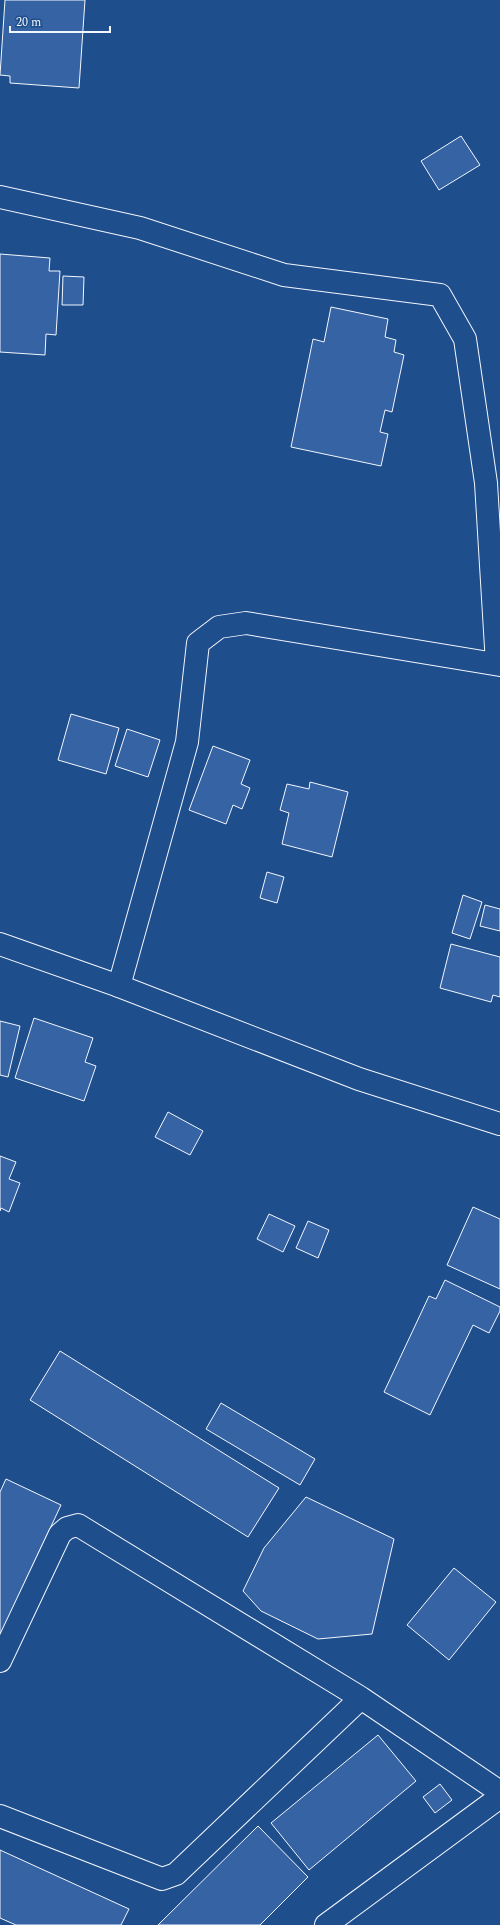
<svg xmlns="http://www.w3.org/2000/svg" width="500" height="1925" font-family="Spectral,serif">
	<style>
		.building { fill: #3563a3; stroke: #f2f6ff }
		.lines { fill: none; stroke-linecap: round; stroke-linejoin: round }
		.street-casing { stroke: #f2f6ff; stroke-width: 24 }
		.secondary-casing { stroke: #f2f6ff; stroke-width: 24 }
		.street { stroke: #1f4e8c; stroke-width: 22 }
		.secondary { stroke: #1f4e8c; stroke-width: 22 }
	</style>
	<rect width="100%" height="100%" fill="#1f4e8c"/>
	<path class="building" d="M 5,0 L 85,0 L 79,88 L 10,83 L 10,76 L 0,75 Z
		M 461,136 L 480,165 L 439,190 L 421,161 Z
		M 0,254 L 50,258 L 49,271 L 60,271 L 56,335 L 46,334 L 45,355 L 0,352 Z
		M 63,276 L 84,277 L 83,305 L 62,305 Z
		M 331,307 L 388,319 L 385,337 L 396,340 L 394,352 L 404,355 L 392,412 L 385,410 L 380,432 L 388,434 L 381,466 L 291,447 L 313,339 L 324,342 Z
		M 71,714 L 119,728 L 106,774 L 58,760 Z
		M 127,729 L 160,740 L 148,777 L 115,766 Z
		M 213,746 L 250,760 L 241,784 L 250,788 L 242,809 L 233,805 L 226,824 L 189,810 Z
		M 310,782 L 348,792 L 332,857 L 282,844 L 289,813 L 280,810 L 287,784 L 309,789 Z
		M 267,872 L 284,877 L 277,903 L 260,898 Z
		M 463,895 L 482,902 L 470,939 L 452,933 Z
		M 485,905 L 500,909 L 500,931 L 480,926 Z
		M 451,944 L 500,957 L 500,997 L 493,995 L 491,1002 L 440,988 Z
		M 34,1018 L 93,1038 L 85,1062 L 96,1066 L 84,1101 L 15,1078 Z
		M 0,1021 L 20,1026 L 8,1077 L 0,1075 Z
		M 168,1112 L 203,1131 L 190,1155 L 155,1137 Z
		M 0,1156 L 16,1162 L 9,1179 L 20,1183 L 9,1212 L 1,1208 L 0,1211 Z
		M 473,1207 L 500,1219 L 500,1289 L 447,1265 Z
		M 269,1214 L 295,1226 L 283,1252 L 257,1239 Z
		M 308,1221 L 329,1230 L 318,1258 L 296,1248 Z
		M 445,1280 L 500,1307 L 500,1311 L 489,1333 L 473,1325 L 430,1415 L 384,1392 L 429,1296 L 436,1299 Z
		M 60,1351 L 279,1488 L 248,1537 L 30,1400 Z
		M 221,1403 L 315,1459 L 300,1485 L 206,1429 Z
		M 6,1479 L 61,1505 L 0,1636 L 0,1492 Z
		M 306,1497 L 394,1539 L 372,1634 L 318,1639 L 261,1611 L 243,1591 L 264,1548 Z
		M 454,1568 L 496,1602 L 449,1660 L 407,1625 Z
		M 378,1735 L 416,1781 L 309,1870 L 271,1823 Z
		M 440,1784 L 452,1800 L 435,1813 L 423,1797 Z
		M 258,1826 L 308,1877 L 260,1925 L 158,1925 Z
		M 0,1850 L 129,1909 L 121,1925 L 16,1925 L 0,1918 Z"/>
	<g class="lines">
		<g class="street-casing">
			<path id="street" d="M 0,197 L 140,228 L 284,275 L 440,295 L 465,339 L 486,483 L 497,664
				M 119,986 L 187,742 L 198,643 L 219,627 L 246,623 L 500,665
				M 0,1661 L 60,1534 L 67,1528 L 78,1525 L 361,1698 L 500,1792
				M 0,1816 L 162,1879 L 176,1874 L 361,1698
				M 326,1925 L 500,1797"/>
		</g>
		<g class="secondary-casing">
			<path id="secondary" d="M 0,944 L 119,986 L 359,1079 L 500,1124"/>
		</g>
		<use href="#street" class="street"/>
		<use href="#secondary" class="secondary"/>
	</g>
	<path d="M10 26v6h100v-6" fill="none" stroke="#f2f6ff" stroke-width="2"/>
	<text x="16" y="26" font-size="12" fill="#f2f6ff" stroke="#1f4e8c" stroke-width="3" paint-order="stroke">20 m</text>
</svg>
